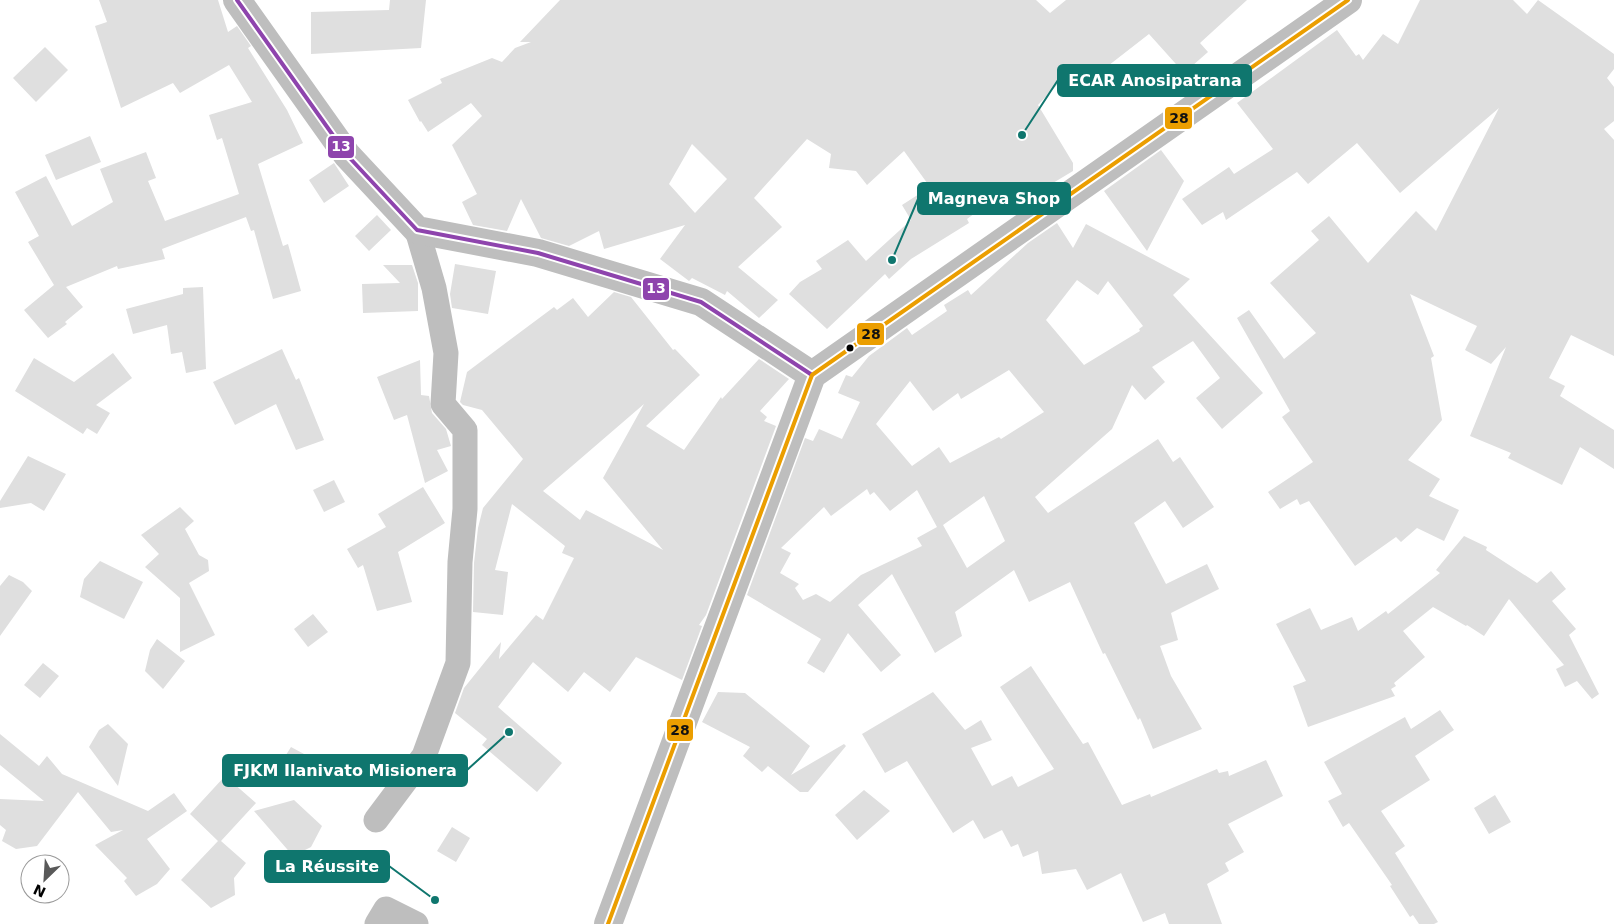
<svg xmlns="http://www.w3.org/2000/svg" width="1614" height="924" font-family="'DejaVu Sans',sans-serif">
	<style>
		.building { fill: #dfdfdf; fill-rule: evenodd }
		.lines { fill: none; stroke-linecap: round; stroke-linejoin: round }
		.minor { stroke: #bebebe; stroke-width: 25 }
		.tertiary { stroke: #bebebe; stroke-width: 28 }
		.bus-1-casing { stroke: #fff; stroke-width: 8 }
		.bus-2-casing { stroke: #fff; stroke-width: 8 }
		.bus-1 { stroke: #8e44ad; stroke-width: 4 }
		.bus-2 { stroke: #eb9e00; stroke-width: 4 }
		.bus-dot { fill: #000; stroke: #fff; stroke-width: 2 }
		.leader { fill: none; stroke: #0f766e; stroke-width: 2 }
		.callout-dot { fill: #0f766e; stroke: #fff; stroke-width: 2 }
		.callout { fill: #0f766e; stroke: #0f766e; stroke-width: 2 }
		.callout-label { font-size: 16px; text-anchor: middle; font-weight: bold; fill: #fff }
		.line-badge { stroke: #fff; stroke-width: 2 }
		.badge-label { font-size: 14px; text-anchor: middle; font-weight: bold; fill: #fff }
		.pale-badge-label { font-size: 14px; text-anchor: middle; font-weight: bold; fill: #111 }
	</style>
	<rect width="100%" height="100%" fill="#fff"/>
	<path class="building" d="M 99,0 L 218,0 L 228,32 L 237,26 L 251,46 L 248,48 L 287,110 L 303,143 L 258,164 L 283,246 L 288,244 L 301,291 L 273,299 L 254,230 L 251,231 L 246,217 L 162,249 L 165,259 L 118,269 L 117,266 L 66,287 L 83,307 L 65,322 L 67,324 L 48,338 L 24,310 L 54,285 L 28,242 L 39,236 L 15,192 L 46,176 L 72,226 L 113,202 L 100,169 L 146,152 L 156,178 L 148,181 L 165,221 L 239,194 L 222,138 L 217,140 L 209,115 L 252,102 L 229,65 L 180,93 L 173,83 L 121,108 L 95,26 L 107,22 Z
		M 390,0 L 426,0 L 421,48 L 311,54 L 311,12 L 389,10 Z
		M 560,0 L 1036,0 L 1050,13 L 1066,0 L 1247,0 L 1200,43 L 1208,52 L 1184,73 L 1149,34 L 1086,83 L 1074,67 L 1038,105 L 1073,163 L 1073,171 L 1033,195 L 1025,195 L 1017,182 L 967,219 L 969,223 L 911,259 L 889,279 L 885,274 L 827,329 L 789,294 L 800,282 L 822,269 L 816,261 L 848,240 L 866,261 L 911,220 L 902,205 L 930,187 L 904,151 L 867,185 L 856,171 L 829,168 L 831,154 L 807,139 L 754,198 L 782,227 L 738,267 L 778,300 L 759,318 L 727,291 L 725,295 L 692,278 L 689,281 L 660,259 L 685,225 L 604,249 L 599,231 L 569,246 L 541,238 L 521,199 L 507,231 L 473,225 L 462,202 L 477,194 L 452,145 L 482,116 L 471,103 L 428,132 L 421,121 L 420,122 L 408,100 L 442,83 L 440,79 L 492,58 L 502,62 L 515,48 L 531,42 L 520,42 ZM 692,144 L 727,179 L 695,213 L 669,184 Z
		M 1420,0 L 1513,0 L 1527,14 L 1538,0 L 1614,54 L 1614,69 L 1607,78 L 1614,87 L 1614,121 L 1604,129 L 1614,140 L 1614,356 L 1571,335 L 1549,378 L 1565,386 L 1560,396 L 1614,430 L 1614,469 L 1580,447 L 1562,485 L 1508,458 L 1511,453 L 1470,436 L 1506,347 L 1491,364 L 1465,350 L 1477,326 L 1410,294 L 1434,356 L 1431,358 L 1442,420 L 1408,460 L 1440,479 L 1429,496 L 1459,510 L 1444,541 L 1417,528 L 1401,542 L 1396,537 L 1355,566 L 1309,501 L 1300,505 L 1297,499 L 1280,509 L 1268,492 L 1313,462 L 1282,417 L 1290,411 L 1237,318 L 1249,310 L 1284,359 L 1316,333 L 1270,283 L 1319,240 L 1311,231 L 1329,216 L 1368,263 L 1416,211 L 1436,231 L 1499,108 L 1400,193 L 1357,143 L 1308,184 L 1297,172 L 1226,220 L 1223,212 L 1202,225 L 1182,199 L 1229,167 L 1234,174 L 1273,149 L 1237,103 L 1337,30 L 1356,56 L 1359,54 L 1363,60 L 1383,34 L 1398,44 Z
		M 45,47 L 68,70 L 36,102 L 13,78 Z
		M 90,136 L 101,162 L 56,180 L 45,155 Z
		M 1161,150 L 1184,181 L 1147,251 L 1104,191 Z
		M 334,163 L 349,186 L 324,203 L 309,180 Z
		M 377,215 L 391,230 L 369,251 L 355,236 Z
		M 1057,223 L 1073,248 L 1086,224 L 1190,279 L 1173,295 L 1263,393 L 1222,429 L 1196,398 L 1220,378 L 1193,341 L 1152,367 L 1165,382 L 1145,400 L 1132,385 L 1112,429 L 1035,497 L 1048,513 L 1158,439 L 1173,462 L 1180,457 L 1214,507 L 1183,528 L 1165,501 L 1134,523 L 1166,584 L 1207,564 L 1219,589 L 1171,613 L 1178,640 L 1160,646 L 1171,676 L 1202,729 L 1153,749 L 1140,718 L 1138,720 L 1105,653 L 1103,654 L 1070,582 L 1029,602 L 1014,570 L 955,612 L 962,636 L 935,653 L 892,574 L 858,605 L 901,655 L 881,672 L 848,633 L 824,673 L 807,663 L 821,639 L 747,595 L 805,438 L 813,441 L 819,429 L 842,439 L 860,402 L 838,393 L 846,375 L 852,377 L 869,356 L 907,328 L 912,335 L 947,311 L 944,305 L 968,290 L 971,295 L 1028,243 ZM 1077,280 L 1098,295 L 1108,281 L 1143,326 L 1139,329 L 1140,331 L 1084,365 L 1046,320 ZM 1009,370 L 1044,412 L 1001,439 L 999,437 L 950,463 L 939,447 L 912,466 L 876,424 L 910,381 L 933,411 L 958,393 L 961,399 ZM 867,489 L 870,495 L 874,492 L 890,511 L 917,490 L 937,527 L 917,538 L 922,546 L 861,575 L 830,602 L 816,594 L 803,600 L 795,588 L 799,584 L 780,573 L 791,553 L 781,548 L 824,507 L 831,516 ZM 984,496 L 1005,541 L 967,568 L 943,525 Z
		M 455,264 L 496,271 L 488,314 L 452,308 L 450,294 Z
		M 383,265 L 412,265 L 418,283 L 418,311 L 363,313 L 362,284 L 400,283 Z
		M 203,287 L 206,369 L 186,373 L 182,352 L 171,354 L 167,325 L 133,334 L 126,309 L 183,294 L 183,288 Z
		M 614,292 L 631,297 L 673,350 L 675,349 L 700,375 L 646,426 L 684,450 L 721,397 L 722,399 L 759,359 L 789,379 L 760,411 L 767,417 L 764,421 L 776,426 L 706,615 L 699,625 L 702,626 L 682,680 L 636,657 L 610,692 L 584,672 L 568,692 L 533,662 L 498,707 L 562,763 L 537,792 L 482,745 L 487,739 L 455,713 L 464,688 L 501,642 L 499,659 L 536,615 L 543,620 L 574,558 L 562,553 L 565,546 L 512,504 L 495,570 L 508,572 L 503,615 L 473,612 L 474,563 L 478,528 L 483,508 L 523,459 L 482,410 L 463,405 L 460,402 L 467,372 L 554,307 L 557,310 L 573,298 L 588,317 ZM 644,404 L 603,478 L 663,550 L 586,510 L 580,520 L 543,491 Z
		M 282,349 L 296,380 L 299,378 L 324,440 L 296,450 L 276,404 L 235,425 L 213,382 Z
		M 113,353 L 132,378 L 96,405 L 110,413 L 97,434 L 87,428 L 83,434 L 15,391 L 34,358 L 74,382 Z
		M 420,360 L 421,395 L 429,396 L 432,413 L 446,429 L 451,446 L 437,450 L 448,471 L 425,483 L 407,415 L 394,420 L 377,377 Z
		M 28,456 L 66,474 L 44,511 L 31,503 L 0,508 L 0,501 Z
		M 334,480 L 345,502 L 324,512 L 313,490 Z
		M 423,487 L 445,523 L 398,552 L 412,602 L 377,611 L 363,565 L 358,568 L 347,549 L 386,527 L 378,514 Z
		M 180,507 L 194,521 L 185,529 L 199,555 L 208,560 L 209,571 L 189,583 L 215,635 L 180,652 L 180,598 L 145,567 L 159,554 L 141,535 Z
		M 1464,536 L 1487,547 L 1486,550 L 1537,583 L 1551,571 L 1566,589 L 1552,601 L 1576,629 L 1569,635 L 1599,694 L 1592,699 L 1577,681 L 1565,687 L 1556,669 L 1564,665 L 1509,599 L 1484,636 L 1467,625 L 1466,626 L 1433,607 L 1403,631 L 1425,657 L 1394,683 L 1396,686 L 1391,689 L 1395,696 L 1308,727 L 1293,686 L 1306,681 L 1276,624 L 1310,608 L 1321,630 L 1352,617 L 1358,631 L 1386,611 L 1388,614 L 1440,573 L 1436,570 Z
		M 100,561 L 143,582 L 124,619 L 80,597 L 84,579 Z
		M 9,575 L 23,582 L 32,591 L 0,636 L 0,586 Z
		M 313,614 L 328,632 L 308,647 L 294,629 Z
		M 157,639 L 185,661 L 163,689 L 145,671 L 150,650 Z
		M 43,663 L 59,676 L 40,698 L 24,685 Z
		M 1031,666 L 1083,744 L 1088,742 L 1122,805 L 1150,794 L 1151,797 L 1217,769 L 1219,773 L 1228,771 L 1229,776 L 1266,760 L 1283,796 L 1228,824 L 1244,852 L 1225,863 L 1229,871 L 1207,884 L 1222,924 L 1169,924 L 1165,913 L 1143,922 L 1121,873 L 1087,890 L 1076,869 L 1042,874 L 1038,851 L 1023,857 L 1018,844 L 1011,847 L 1002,830 L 984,839 L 973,820 L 953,833 L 907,761 L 885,773 L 862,734 L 933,692 L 965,730 L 981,720 L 992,740 L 971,748 L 992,786 L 1012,776 L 1018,787 L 1054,769 L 1000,687 Z
		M 718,692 L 745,693 L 810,746 L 791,775 L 844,744 L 846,746 L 808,792 L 800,792 L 768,766 L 762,772 L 743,756 L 750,747 L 702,722 Z
		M 1440,710 L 1454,730 L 1415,756 L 1430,780 L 1381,811 L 1405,846 L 1395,853 L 1438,922 L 1434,924 L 1419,924 L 1413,915 L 1410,917 L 1390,886 L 1392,885 L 1349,823 L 1343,827 L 1328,801 L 1342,794 L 1324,762 L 1405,717 L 1411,729 Z
		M 108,724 L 128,744 L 118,786 L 89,747 L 99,730 Z
		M 0,734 L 39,766 L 47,756 L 62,774 L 148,811 L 174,793 L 187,811 L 147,839 L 170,869 L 157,884 L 136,896 L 124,881 L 127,878 L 95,845 L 123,830 L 111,832 L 78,792 L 37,846 L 16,849 L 2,841 L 6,830 L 0,825 L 0,799 L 44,801 L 0,765 Z
		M 291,747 L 332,769 L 302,780 L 279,766 Z
		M 225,776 L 256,803 L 221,841 L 246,863 L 234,878 L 235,895 L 211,908 L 181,880 L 218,841 L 190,814 Z
		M 864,790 L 890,811 L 857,840 L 835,815 Z
		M 1495,795 L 1511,822 L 1489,834 L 1474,808 Z
		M 294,800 L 322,826 L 311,847 L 293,856 L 254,811 Z
		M 452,827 L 470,838 L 456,862 L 437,851 Z"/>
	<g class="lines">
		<path class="minor" d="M 376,820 L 424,756 L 458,663 L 460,562 L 465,509 L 465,430 L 443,404 L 446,353 L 434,288 L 417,230
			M 377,924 L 386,909 L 416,924"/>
		<path class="tertiary" d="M 237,0 L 347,155 L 417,230 L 538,253 L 701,302 L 812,375
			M 608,924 L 812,375 L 1348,0"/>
		<g class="bus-1-casing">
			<path id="bus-1" d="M 237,0 L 347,155 L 417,230 L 538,253 L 701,302 L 812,375"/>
		</g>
		<g class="bus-2-casing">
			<path id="bus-2" d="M 608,924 L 812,375 L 1348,0"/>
		</g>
		<use href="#bus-1" class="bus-1"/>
		<use href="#bus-2" class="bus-2"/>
	</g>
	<circle class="bus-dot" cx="850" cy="348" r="4.5"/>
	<path class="leader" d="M1022 135L1058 80M892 260L918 199M509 732L467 770M435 900L389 866"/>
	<g class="callout-dot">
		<circle cx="1022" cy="135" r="5"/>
		<circle cx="892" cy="260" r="5"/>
		<circle cx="509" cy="732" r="5"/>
		<circle cx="435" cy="900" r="5"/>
	</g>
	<g class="callout">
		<rect x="1058" y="65" width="193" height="31" rx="5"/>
		<rect x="918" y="183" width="152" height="31" rx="5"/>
		<rect x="223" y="755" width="244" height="31" rx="5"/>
		<rect x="265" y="851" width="124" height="31" rx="5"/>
	</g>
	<g class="callout-label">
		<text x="1155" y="86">ECAR Anosipatrana</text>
		<text x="994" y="204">Magneva Shop</text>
		<text x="345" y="776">FJKM Ilanivato Misionera</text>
		<text x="327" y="872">La Réussite</text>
	</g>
	<g class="line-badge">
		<rect x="1164" y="106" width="29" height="24" rx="5" fill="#eb9e00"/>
		<rect x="327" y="135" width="28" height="24" rx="5" fill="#8e44ad"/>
		<rect x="642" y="277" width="28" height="24" rx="5" fill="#8e44ad"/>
		<rect x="856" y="322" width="29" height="24" rx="5" fill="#eb9e00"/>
		<rect x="666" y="718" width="28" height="24" rx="5" fill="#eb9e00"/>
	</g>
	<g class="badge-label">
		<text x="341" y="151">13</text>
		<text x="656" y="293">13</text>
	</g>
	<g class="pale-badge-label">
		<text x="1179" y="123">28</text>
		<text x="871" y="339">28</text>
		<text x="680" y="735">28</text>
	</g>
	<g transform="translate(45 879) rotate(205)"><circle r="24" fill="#ffffff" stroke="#999999"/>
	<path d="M0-4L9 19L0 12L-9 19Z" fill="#595959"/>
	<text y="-8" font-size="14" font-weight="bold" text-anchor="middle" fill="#000000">N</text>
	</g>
</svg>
